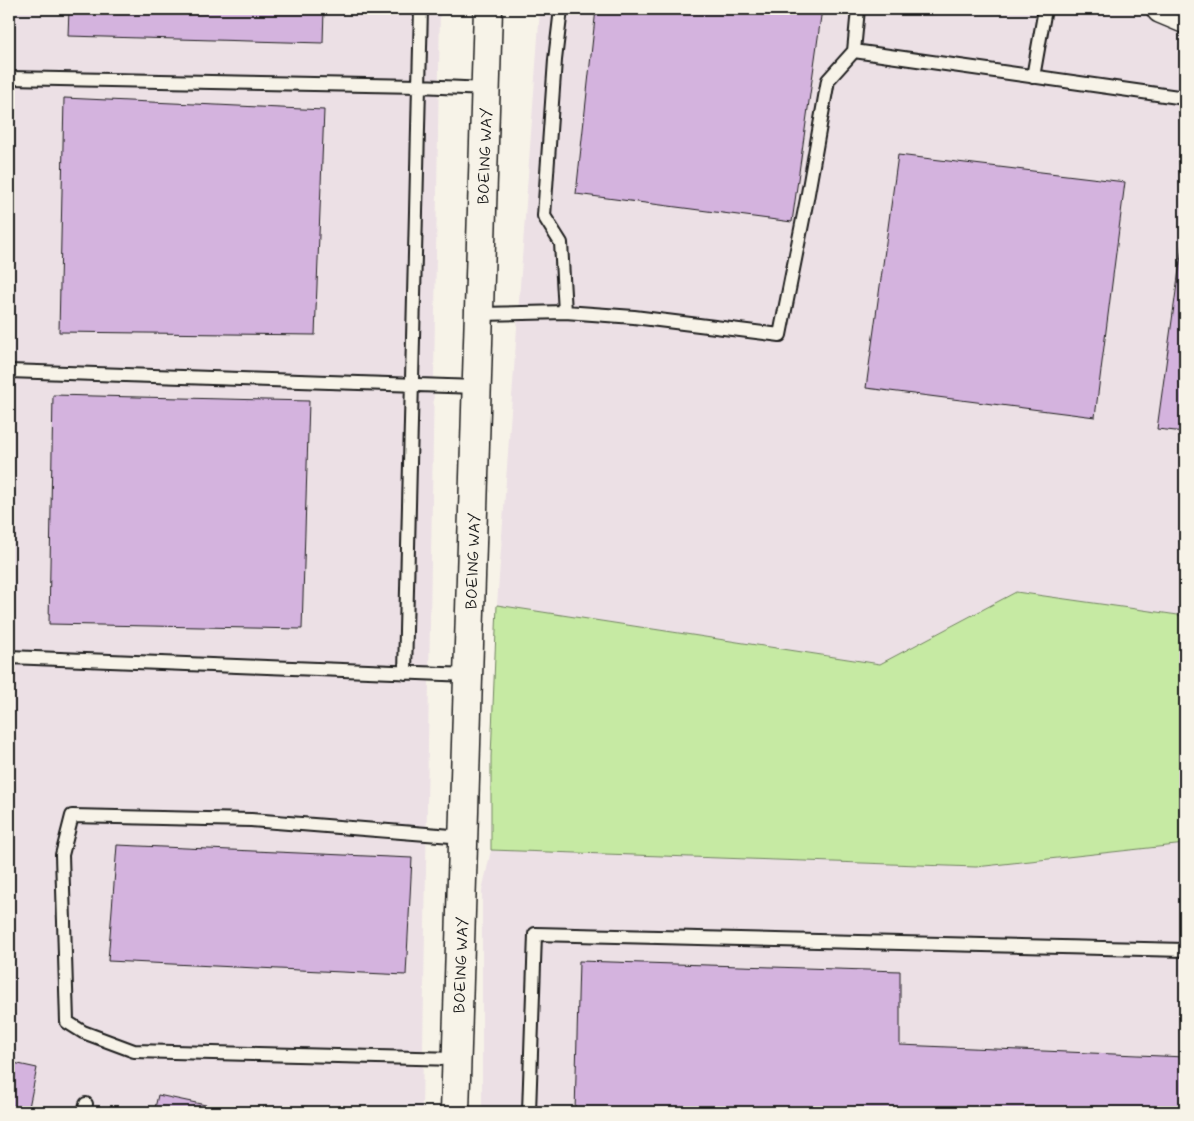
<svg xmlns="http://www.w3.org/2000/svg" width="1194" height="1121" font-family="Mynerve,sans-serif">
	<style>
		.built { fill: #ece0e5 }
		.green { fill: #c6eaa3; stroke: #718360 }
		.building { fill: #d4b3de; stroke: #1c1c1c }
		.lines { fill: none; stroke-linecap: round; stroke-linejoin: round }
		.service-casing { stroke: #1c1c1c; stroke-width: 16 }
		.tertiary-casing { stroke: #1c1c1c; stroke-width: 31 }
		.service { stroke: #f7f3e8; stroke-width: 12 }
		.tertiary { stroke: #f7f3e8; stroke-width: 28 }
		.labels { text-anchor: middle; stroke-width: 4.5; stroke-linejoin: round; paint-order: stroke }
		.street-label { font-size: 16px; fill: #1c1c1c; stroke: #f7f3e8 }
	</style>
	<rect width="100%" height="100%" fill="#f7f3e8"/>
	<filter id="ink" filterUnits="userSpaceOnUse"><feTurbulence type="fractalNoise" baseFrequency=".02" numOctaves="2"/><feDisplacementMap in="SourceGraphic" scale="10" xChannelSelector="R" yChannelSelector="G"/><feConvolveMatrix kernelMatrix="1 2 1 2 8 2 1 2 1" color-interpolation-filters="sRGB"/></filter>
	<g filter="url(#ink)">
		<path class="built" d="M 9,9 L 440,9 L 422,1112 L 9,1112 Z
			M 540,9 L 1145,9 L 1185,29 L 1185,616 L 1016,592 L 880,664 L 497,605 Z
			M 1185,844 L 1183,923 L 1185,924 L 1185,1112 L 482,1112 L 482,891 L 491,850 L 976,867 Z"/>
		<path class="green" d="M 1016,592 L 1185,616 L 1185,844 L 976,867 L 491,850 L 491,757 L 497,605 L 880,664 Z"/>
		<path class="building" d="M 69,9 L 324,9 L 323,43 L 68,36 Z
			M 596,9 L 822,9 L 792,222 L 576,194 Z
			M 64,98 L 324,110 L 315,335 L 59,332 Z
			M 898,155 L 1125,182 L 1095,417 L 866,388 Z
			M 1185,226 L 1185,432 L 1157,429 Z
			M 53,395 L 309,401 L 302,629 L 49,624 Z
			M 117,845 L 412,858 L 406,975 L 108,961 Z
			M 579,961 L 900,971 L 900,1045 L 1185,1057 L 1185,1112 L 575,1112 Z
			M 9,1062 L 37,1068 L 28,1112 L 9,1112 Z
			M 158,1095 L 239,1112 L 154,1112 Z"/>
		<g class="lines">
			<g class="service-casing">
				<path id="service" d="M 421,9 L 419,86 L 486,89
					M 858,9 L 854,51 L 1185,98
					M 1033,77 L 1045,9
					M 9,78 L 419,86 L 405,673
					M 565,312 L 634,317 L 780,335 L 807,199 L 828,80 L 854,51
					M 480,314 L 565,312 L 561,243 L 544,216 L 555,60 L 561,9
					M 9,371 L 477,387
					M 9,657 L 469,675
					M 456,1059 L 134,1051 L 83,1032 L 67,1022 L 62,855 L 72,816 L 251,820 L 464,837
					M 84,1112 L 86,1104
					M 529,1112 L 535,934 L 1185,950"/>
			</g>
			<g class="tertiary-casing">
				<path id="tertiary" d="M 1161,9 L 1185,19
					M 455,1112 L 488,9"/>
			</g>
			<use href="#service" class="service"/>
			<use href="#tertiary" class="tertiary"/>
		</g>
	</g>
	<g class="labels">
		<g class="street-label">
			<text transform="translate(484 156) rotate(-88)" y="6">BOEING WAY</text>
			<text transform="translate(472 561) rotate(-88)" y="6">BOEING WAY</text>
			<text transform="translate(460 965) rotate(-88)" y="6">BOEING WAY</text>
		</g>
	</g>
	<rect width="1194" height="1121" fill="none" stroke="#f7f3e8" stroke-width="30"/>
	<rect x="15" y="15" width="1164" height="1091" fill="none" stroke="#1c1c1c" stroke-width="2" filter="url(#ink)"/>
</svg>
